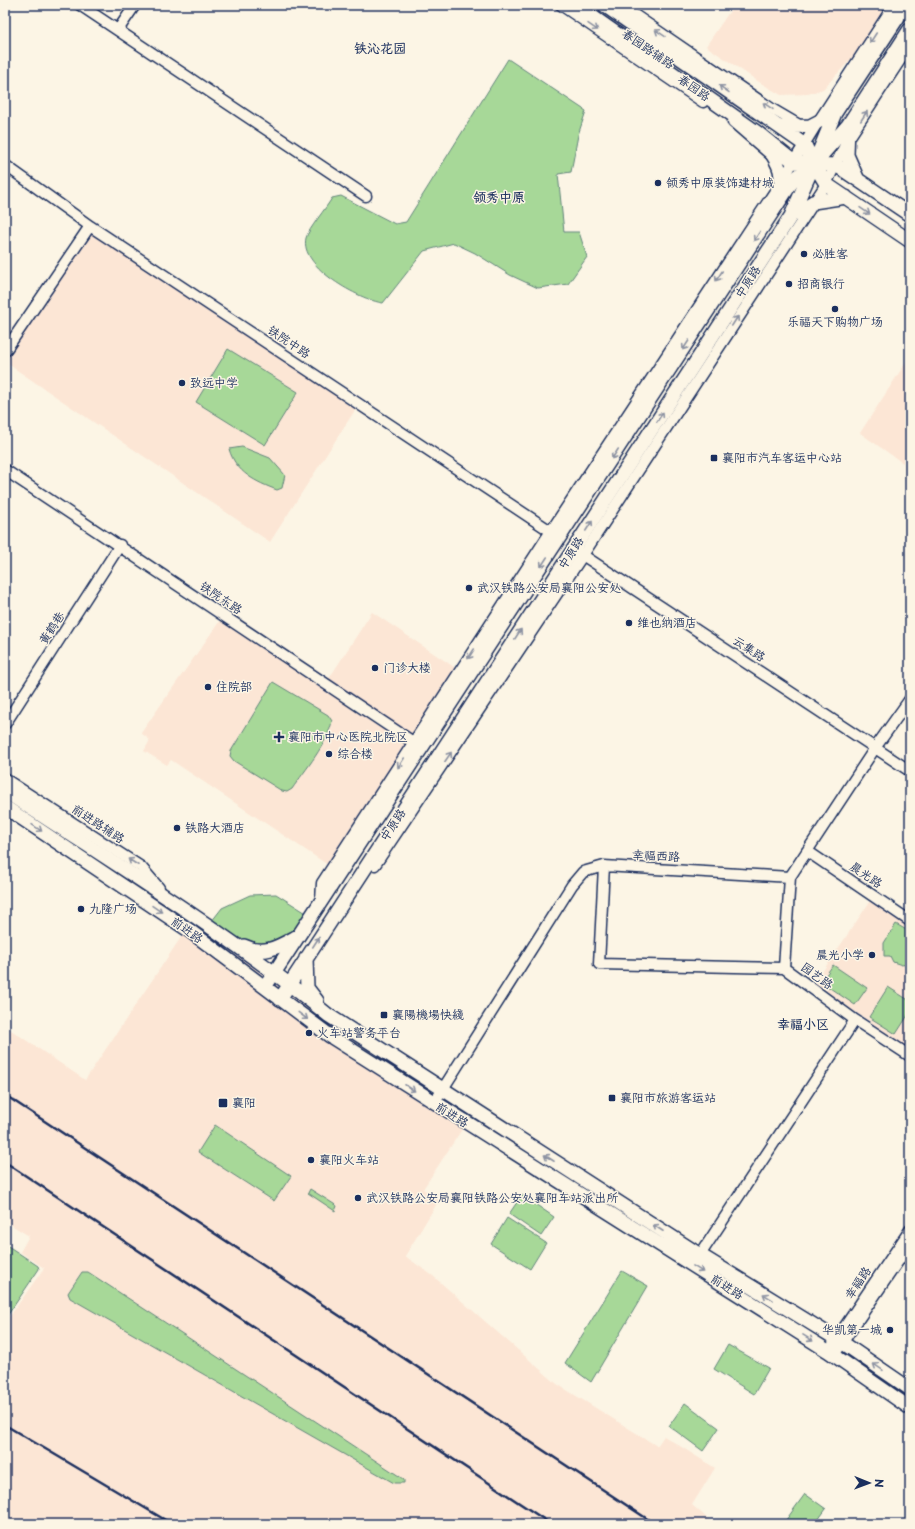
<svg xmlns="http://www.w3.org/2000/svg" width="915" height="1529" font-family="'Playpen Sans','LXGW WenKai TC',sans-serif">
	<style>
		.built { fill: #fce6d5 }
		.green { fill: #a7d898; stroke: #61847b }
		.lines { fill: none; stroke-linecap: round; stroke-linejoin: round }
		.minor-casing { stroke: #1b2f5e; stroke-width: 13 }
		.major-casing { stroke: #1b2f5e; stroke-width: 16 }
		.minor { stroke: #fcf5e5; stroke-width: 10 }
		.major { stroke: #fcf5e5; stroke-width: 13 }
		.rail { stroke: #1b2f5e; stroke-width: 2.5 }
		.oneway { stroke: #8c92a2 }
		.poi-dot { fill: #1b2f5e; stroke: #fcf5e5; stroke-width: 1.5 }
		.labels { text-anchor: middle; stroke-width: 3; stroke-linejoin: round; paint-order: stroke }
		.street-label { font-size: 12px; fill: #1b2f5e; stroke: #fcf5e5 }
		.poi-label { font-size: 12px; fill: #1b2f5e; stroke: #fcf5e5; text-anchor: start }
		.neighbourhood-label { font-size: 13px; font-weight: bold; fill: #1b2f5e; stroke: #fcf5e5 }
	</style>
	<rect width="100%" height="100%" fill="#fcf5e5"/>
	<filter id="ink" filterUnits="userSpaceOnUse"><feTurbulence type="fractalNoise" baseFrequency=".025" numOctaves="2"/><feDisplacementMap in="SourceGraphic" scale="8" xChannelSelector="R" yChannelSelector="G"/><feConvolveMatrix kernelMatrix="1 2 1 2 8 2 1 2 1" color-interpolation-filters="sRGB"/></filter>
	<g filter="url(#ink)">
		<path class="built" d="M 734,5 L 888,5 L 854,56 L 823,89 L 808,94 L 781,95 L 759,82 L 706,46 Z
			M 90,226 L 359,404 L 270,542 L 5,362 L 5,351 Z
			M 910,356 L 910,468 L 860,433 Z
			M 226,612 L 328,680 L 372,612 L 457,669 L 328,865 L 171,760 L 167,765 L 144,751 L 150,740 L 141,733 Z
			M 871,900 L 910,925 L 910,1049 L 814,984 Z
			M 190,924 L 472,1114 L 423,1189 L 439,1200 L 405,1256 L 433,1276 L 557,1384 L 657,1446 L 664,1436 L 715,1468 L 692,1505 L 714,1524 L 5,1524 L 5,1323 L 44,1268 L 20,1252 L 29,1236 L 5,1221 L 5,1026 L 85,1080 Z"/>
		<path class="green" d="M 508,59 L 586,111 L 578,135 L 571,172 L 558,174 L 564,232 L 579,232 L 587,257 L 568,284 L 538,288 L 510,275 L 475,253 L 454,243 L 424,251 L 383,303 C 360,300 299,267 306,238 C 308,230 327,207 332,198 L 341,196 L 395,224 L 406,222 Z
			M 228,349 L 298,392 L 265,445 L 196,402 Z
			M 242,447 L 270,458 L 285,475 L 282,488 L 277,490 C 256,482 236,473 229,449 Z
			M 273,682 L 328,715 L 332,721 C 328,743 305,770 292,789 L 287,792 L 282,791 L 234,761 L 230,756 L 231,751 Z
			M 276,894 L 311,916 L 297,936 L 254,951 L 208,926 L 222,908 L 250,895 Z
			M 896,924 L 910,932 L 910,963 L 902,965 L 893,962 L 890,956 L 884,956 L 884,943 Z
			M 833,965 L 867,988 L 855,1005 L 821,982 Z
			M 888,987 L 910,1001 L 910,1012 L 896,1034 L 869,1017 Z
			M 215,1125 L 291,1176 L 274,1201 L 198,1152 Z
			M 310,1189 L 337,1206 L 335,1211 L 308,1193 Z
			M 522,1195 L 554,1217 L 541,1236 L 509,1214 Z
			M 507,1218 L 546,1243 L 530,1269 L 491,1244 Z
			M 5,1244 L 38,1266 L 39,1269 L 5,1319 Z
			M 622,1271 L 648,1286 L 591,1382 L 565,1363 Z
			M 82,1272 L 88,1272 L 399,1476 L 404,1480 L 404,1483 L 394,1483 L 70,1298 L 68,1293 Z
			M 728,1345 L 769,1368 L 754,1394 L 714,1369 Z
			M 685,1403 L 719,1428 L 703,1451 L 669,1426 Z
			M 805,1494 L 826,1509 L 815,1524 L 783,1524 Z"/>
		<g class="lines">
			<g class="minor-casing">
				<path id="minor" d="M 80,5 L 366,196
					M 561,5 L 703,102
					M 620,5 L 772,109 L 801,126
					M 118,30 L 135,5
					M 733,122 L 771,155
					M 5,165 L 90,226 L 555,534
					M 5,351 L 90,226
					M 5,470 L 419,746
					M 578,552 L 910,771
					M 5,724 L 120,545
					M 5,779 L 141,867 L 159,888
					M 807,851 L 910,921
					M 375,865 L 583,555 L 826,184 L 847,141 L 910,45
					M 604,866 L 599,964 L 784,968
					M 790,877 L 784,968 L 855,1020 L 910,1056
					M 321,901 L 322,883 L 551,531 L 781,182 L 818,122 L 894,5
					M 434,1103 L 572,885 L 583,872 L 604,866 L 790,877 L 875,748 L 910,699
					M 700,1255 L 855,1020
					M 833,1344 L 910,1230
					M 834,1355 L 910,1244"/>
			</g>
			<g class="major-casing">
				<path id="major" d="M 576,5 L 758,133 L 794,162 L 814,164 L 826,184 L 910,241
					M 604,5 L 805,145 L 814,164 L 836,165 L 910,215
					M 848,125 L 847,155 L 858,180
					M 779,127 L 810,126 L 835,113
					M 767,146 C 783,170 782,172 780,200
					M 791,216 L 813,202 L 846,197
					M 5,791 C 114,864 227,932 328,1015 L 700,1255 L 843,1343 L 910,1389
					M 5,807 L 190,931 L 330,1036 L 828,1351 L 910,1408
					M 244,946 C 264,956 278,947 296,937
					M 306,958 L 307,988 L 317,1001
					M 265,987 L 794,179 L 814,164 L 835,113 L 906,5
					M 280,999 L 791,216 L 814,164 L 848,125 L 910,29"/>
			</g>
			<use href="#minor" class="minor"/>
			<use href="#major" class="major"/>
			<path class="rail" d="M 5,1095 L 655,1524
				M 5,1162 L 551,1524
				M 5,1425 L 172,1524"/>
		</g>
		<defs><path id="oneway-shaft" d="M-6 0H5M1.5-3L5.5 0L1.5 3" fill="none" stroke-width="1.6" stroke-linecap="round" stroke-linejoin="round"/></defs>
		<g class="oneway">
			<use href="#oneway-shaft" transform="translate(593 27) rotate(34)"/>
			<use href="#oneway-shaft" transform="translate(660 33) rotate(-146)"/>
			<use href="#oneway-shaft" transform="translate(873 38) rotate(123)"/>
			<use href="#oneway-shaft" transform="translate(724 89) rotate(-145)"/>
			<use href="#oneway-shaft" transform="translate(768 106) rotate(-146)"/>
			<use href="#oneway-shaft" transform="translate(864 116) rotate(-57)"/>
			<use href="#oneway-shaft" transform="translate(865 211) rotate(34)"/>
			<use href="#oneway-shaft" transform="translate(757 236) rotate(123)"/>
			<use href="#oneway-shaft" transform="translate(719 276) rotate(123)"/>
			<use href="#oneway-shaft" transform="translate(735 321) rotate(-57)"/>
			<use href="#oneway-shaft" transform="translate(686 345) rotate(123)"/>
			<use href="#oneway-shaft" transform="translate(660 417) rotate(-57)"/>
			<use href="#oneway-shaft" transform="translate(615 454) rotate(123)"/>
			<use href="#oneway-shaft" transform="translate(589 526) rotate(-57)"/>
			<use href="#oneway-shaft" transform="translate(544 562) rotate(123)"/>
			<use href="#oneway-shaft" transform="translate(518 634) rotate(-57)"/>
			<use href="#oneway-shaft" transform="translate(471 654) rotate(123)"/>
			<use href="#oneway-shaft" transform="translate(448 757) rotate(-56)"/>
			<use href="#oneway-shaft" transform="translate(401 763) rotate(123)"/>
			<use href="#oneway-shaft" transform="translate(37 828) rotate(34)"/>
			<use href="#oneway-shaft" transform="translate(133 862) rotate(-147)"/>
			<use href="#oneway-shaft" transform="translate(157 909) rotate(34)"/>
			<use href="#oneway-shaft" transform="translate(316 942) rotate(-57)"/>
			<use href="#oneway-shaft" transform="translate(303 1016) rotate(37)"/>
			<use href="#oneway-shaft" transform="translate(410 1088) rotate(33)"/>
			<use href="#oneway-shaft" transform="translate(549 1158) rotate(-147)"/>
			<use href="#oneway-shaft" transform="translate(658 1228) rotate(-147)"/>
			<use href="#oneway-shaft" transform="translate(698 1269) rotate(32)"/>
			<use href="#oneway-shaft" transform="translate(768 1297) rotate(-148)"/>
			<use href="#oneway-shaft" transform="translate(808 1338) rotate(32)"/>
			<use href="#oneway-shaft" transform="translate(878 1367) rotate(-146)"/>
		</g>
	</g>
	<g class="poi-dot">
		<circle cx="658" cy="183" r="4"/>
		<circle cx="804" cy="254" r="4"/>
		<circle cx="789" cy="284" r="4"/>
		<circle cx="835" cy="309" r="4"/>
		<circle cx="182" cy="383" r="4"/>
		<rect x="710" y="454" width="8" height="8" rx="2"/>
		<circle cx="469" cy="588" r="4"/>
		<circle cx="629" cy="623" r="4"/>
		<circle cx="375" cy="668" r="4"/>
		<circle cx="208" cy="687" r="4"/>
		<path d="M277 731h4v4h4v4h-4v4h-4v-4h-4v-4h4z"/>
		<circle cx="329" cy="754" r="4"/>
		<circle cx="177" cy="828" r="4"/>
		<circle cx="81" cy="909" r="4"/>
		<circle cx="872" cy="955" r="4"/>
		<rect x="380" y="1011" width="8" height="8" rx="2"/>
		<circle cx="309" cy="1033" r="4"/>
		<rect x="608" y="1094" width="8" height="8" rx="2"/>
		<rect x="218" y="1098" width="10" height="10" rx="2"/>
		<circle cx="311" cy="1160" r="4"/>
		<circle cx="358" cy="1198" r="4"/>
		<circle cx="890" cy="1330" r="4"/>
	</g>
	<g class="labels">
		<g class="street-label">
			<text transform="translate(648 49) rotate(34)" y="4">春园路辅路</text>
			<text transform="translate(694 88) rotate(35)" y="4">春园路</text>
			<text transform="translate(748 282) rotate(-57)" y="4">中原路</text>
			<text transform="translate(289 342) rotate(34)" y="4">铁院中路</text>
			<text transform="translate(571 553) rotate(-57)" y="4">中原路</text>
			<text transform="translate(221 598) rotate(34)" y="4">铁院东路</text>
			<text transform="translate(52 628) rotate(-57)" y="4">黄鹤巷</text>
			<text transform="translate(749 649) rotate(33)" y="4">云集路</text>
			<text transform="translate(98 824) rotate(33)" y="4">前进路辅路</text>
			<text transform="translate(393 825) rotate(-57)" y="4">中原路</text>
			<text transform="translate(656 856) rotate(3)" y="4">幸福西路</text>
			<text transform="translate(866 875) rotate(34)" y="4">晨光路</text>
			<text transform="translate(187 930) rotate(35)" y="4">前进路</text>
			<text transform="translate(817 976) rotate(36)" y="4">园艺路</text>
			<text transform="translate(452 1115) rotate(32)" y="4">前进路</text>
			<text transform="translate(858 1283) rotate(-56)" y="4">幸福路</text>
			<text transform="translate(727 1287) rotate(32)" y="4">前进路</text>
		</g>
		<g class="poi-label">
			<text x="666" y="187">领秀中原装饰建材城</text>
			<text x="812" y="258">必胜客</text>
			<text x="797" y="288">招商银行</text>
			<text x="835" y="326" text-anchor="middle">乐福天下购物广场</text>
			<text x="190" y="387">致远中学</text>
			<text x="722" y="462">襄阳市汽车客运中心站</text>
			<text x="477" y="592">武汉铁路公安局襄阳公安处</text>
			<text x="637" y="627">维也纳酒店</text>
			<text x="383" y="672">门诊大楼</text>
			<text x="216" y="691">住院部</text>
			<text x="288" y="741">襄阳市中心医院北院区</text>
			<text x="337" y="758">综合楼</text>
			<text x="185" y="832">铁路大酒店</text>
			<text x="89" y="913">九隆广场</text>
			<text x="864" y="959" text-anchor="end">晨光小学</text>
			<text x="392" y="1019">襄陽機場快綫</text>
			<text x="317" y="1037">火车站警务平台</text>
			<text x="620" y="1102">襄阳市旅游客运站</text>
			<text x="232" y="1107">襄阳</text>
			<text x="319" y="1164">襄阳火车站</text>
			<text x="366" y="1202">武汉铁路公安局襄阳铁路公安处襄阳车站派出所</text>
			<text x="882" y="1334" text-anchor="end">华凯第一城</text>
		</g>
		<g class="neighbourhood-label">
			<text x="380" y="53">铁沁花园</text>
			<text x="499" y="202">领秀中原</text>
			<text x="803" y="1029">幸福小区</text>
		</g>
	</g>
	<rect width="915" height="1529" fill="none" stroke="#fcf5e5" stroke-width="20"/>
	<rect x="10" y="10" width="895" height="1509" fill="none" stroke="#1b2f5e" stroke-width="1.5" filter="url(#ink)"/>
	<g transform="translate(869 1483) rotate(91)" stroke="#fcf5e5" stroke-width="3" paint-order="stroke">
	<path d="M0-3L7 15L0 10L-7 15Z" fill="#1b2f5e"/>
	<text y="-6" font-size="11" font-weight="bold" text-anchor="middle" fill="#1b2f5e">N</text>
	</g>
</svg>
